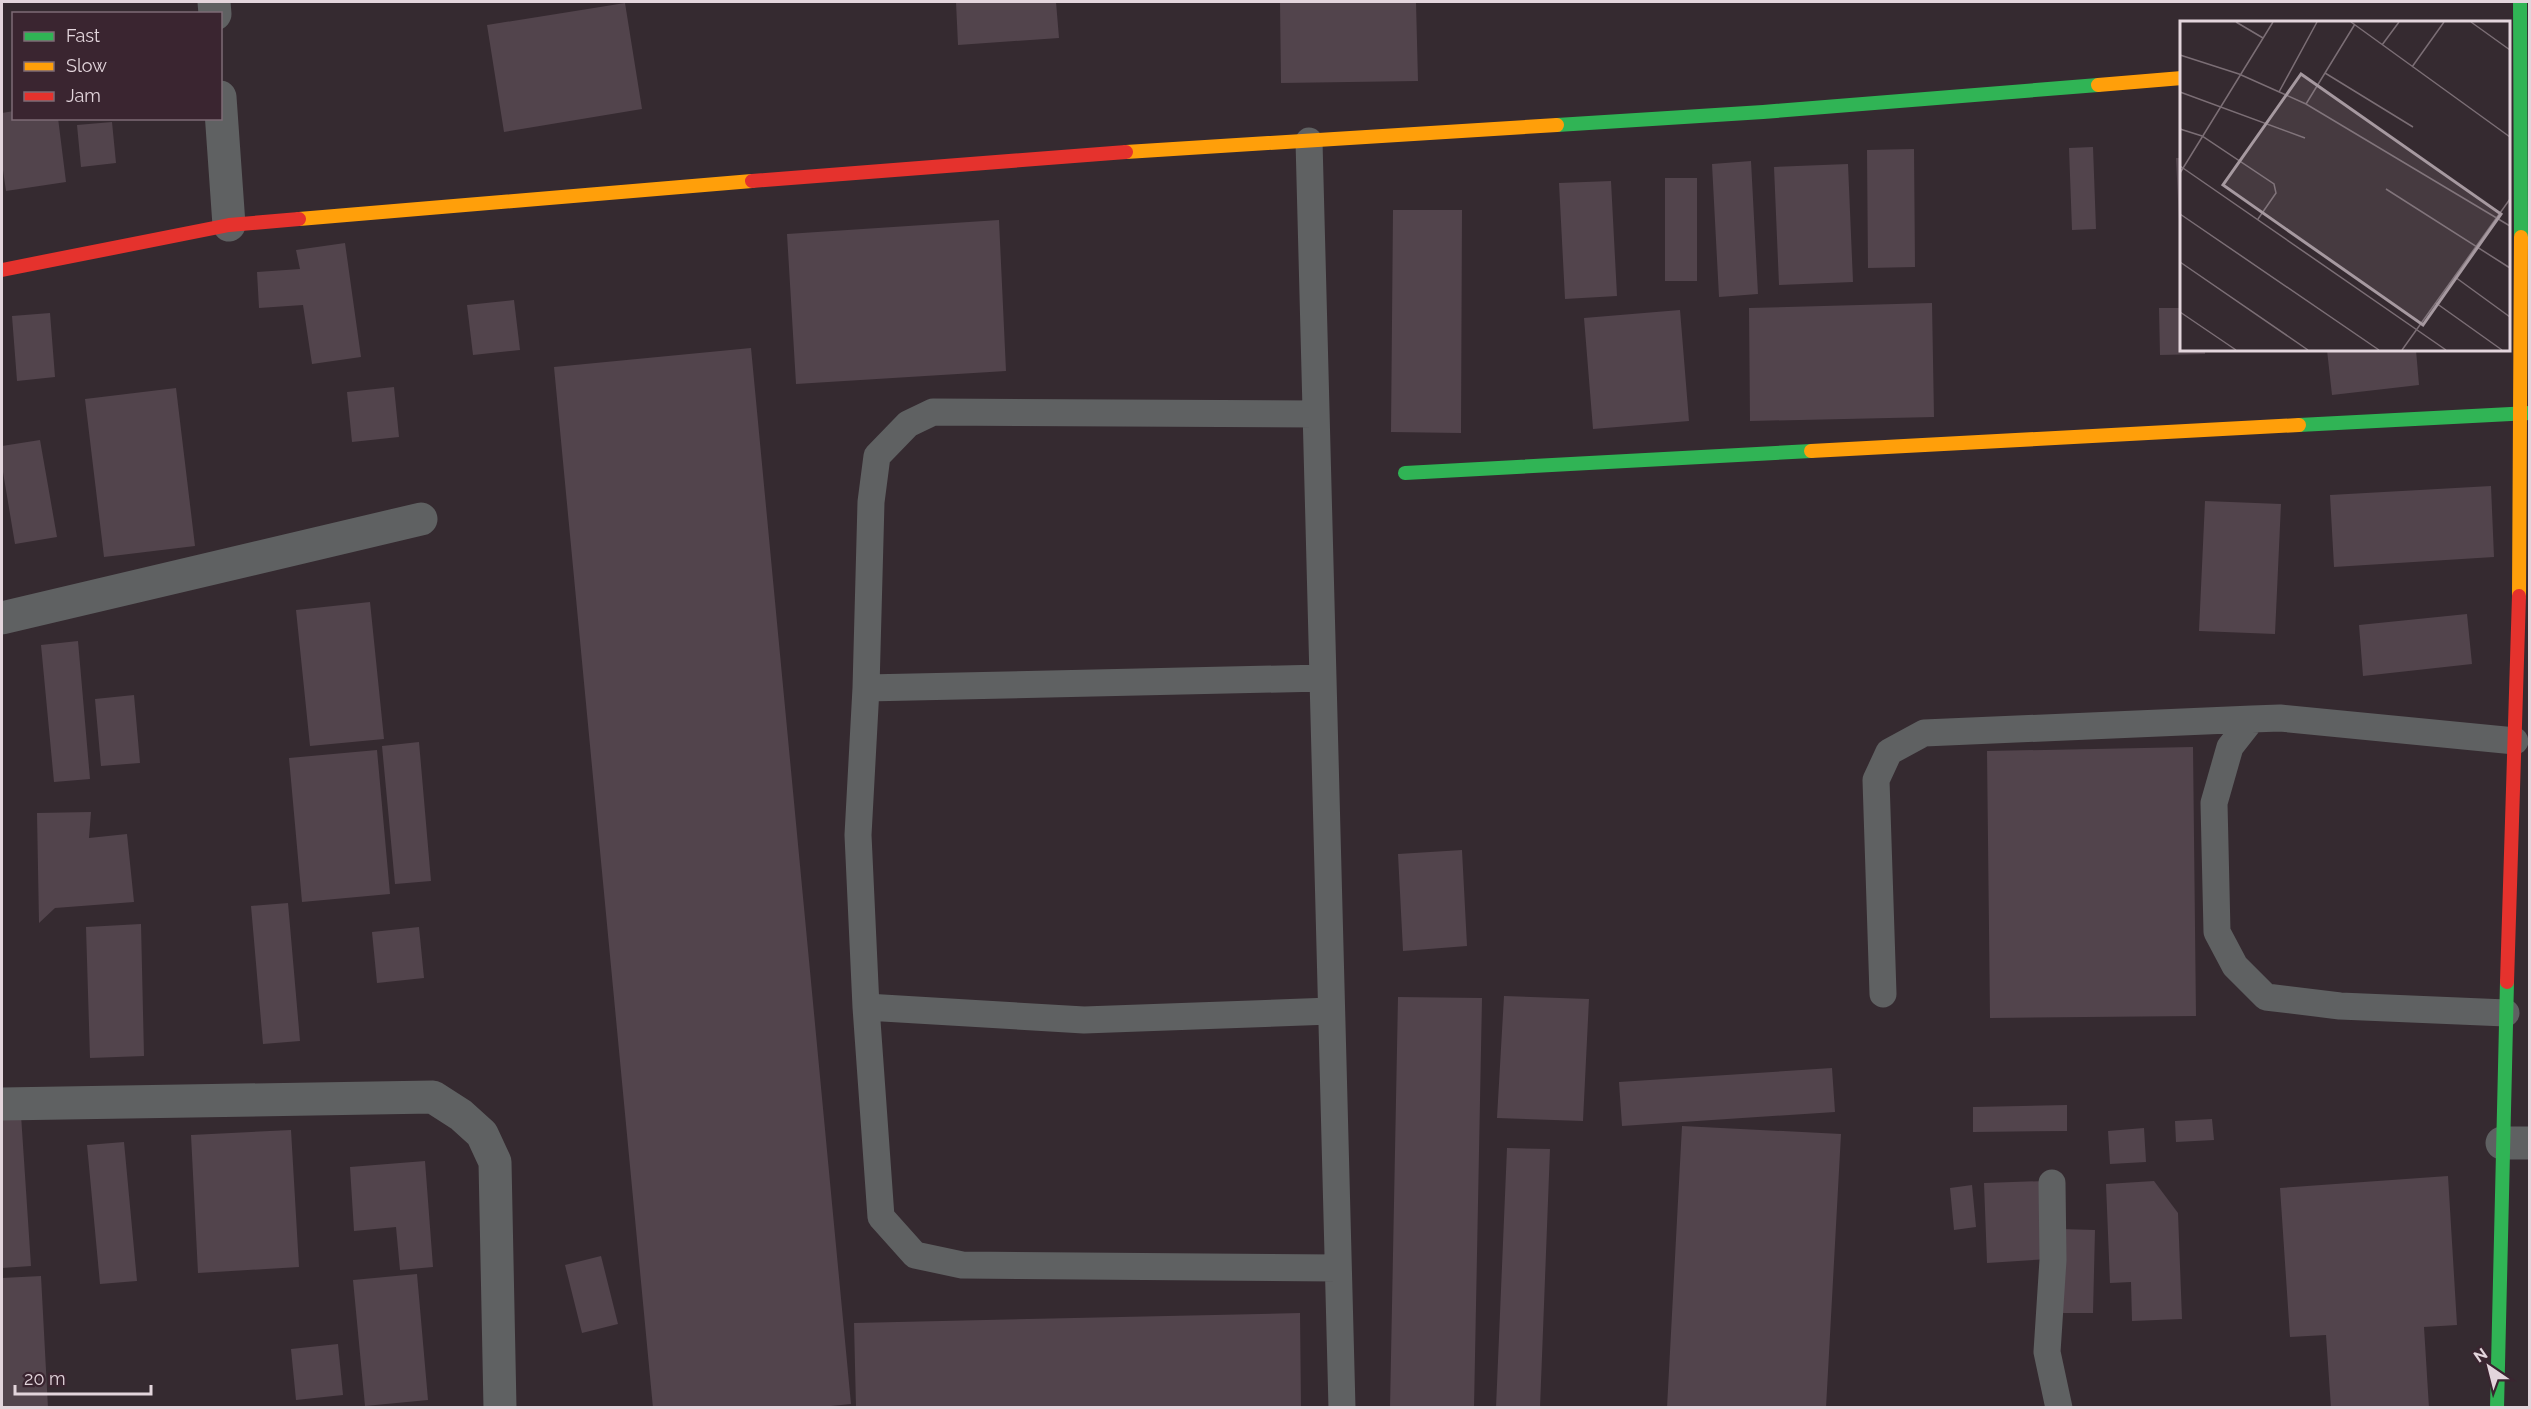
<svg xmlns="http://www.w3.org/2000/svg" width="2531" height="1409" font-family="Raleway,sans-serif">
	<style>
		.building { fill: #52444c }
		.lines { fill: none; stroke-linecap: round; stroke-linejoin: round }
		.lane { stroke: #5f6162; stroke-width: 27 }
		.street { stroke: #5f6162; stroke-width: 33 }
		.fast { stroke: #30b455; stroke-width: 14 }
		.slow { stroke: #ff9f0a; stroke-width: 14 }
		.jam { stroke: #e5322d; stroke-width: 14 }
		.inset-road { fill: none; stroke: #7b6e75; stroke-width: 1.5 }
		.view { fill: #a699a0; fill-opacity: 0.15; stroke: #a699a0; stroke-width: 3 }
		.inset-edge { fill: none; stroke: #e3d5dc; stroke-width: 3 }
	</style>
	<rect width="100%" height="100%" fill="#352a30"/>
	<path class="building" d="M 956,2 L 1056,2 L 1059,38 L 958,45 Z
		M 1280,2 L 1416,2 L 1418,81 L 1281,83 Z
		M 625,3 L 642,109 L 504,132 L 487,25 Z
		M 14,111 L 14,118 L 58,118 L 66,182 L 6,191 L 2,163 L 2,113 Z
		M 112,122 L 116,163 L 81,167 L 77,125 Z
		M 2093,147 L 2096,229 L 2072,230 L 2069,148 Z
		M 1914,149 L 1915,267 L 1868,268 L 1867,150 Z
		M 2176,158 L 2182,158 L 2182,241 L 2180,241 Z
		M 1751,161 L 1758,294 L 1719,297 L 1712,164 Z
		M 1848,164 L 1853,282 L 1779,285 L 1774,167 Z
		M 1665,178 L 1697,178 L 1697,281 L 1665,281 Z
		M 1611,181 L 1617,296 L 1565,299 L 1559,183 Z
		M 1393,210 L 1462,210 L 1461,433 L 1391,432 Z
		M 999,220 L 1006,371 L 796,384 L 787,234 Z
		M 345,243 L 361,357 L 312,364 L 303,305 L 259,308 L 257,272 L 300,269 L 296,250 Z
		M 514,300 L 520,350 L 473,355 L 467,305 Z
		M 1932,303 L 1934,417 L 1750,421 L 1749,308 Z
		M 2159,308 L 2182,308 L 2182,350 L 2205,350 L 2205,354 L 2160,355 Z
		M 1680,310 L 1689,421 L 1593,429 L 1584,318 Z
		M 50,313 L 55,377 L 17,381 L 12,316 Z
		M 751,348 L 851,1404 L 811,1408 L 653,1408 L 554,367 Z
		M 2327,350 L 2416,350 L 2419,385 L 2332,395 Z
		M 394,387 L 399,437 L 352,442 L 347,392 Z
		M 176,388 L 195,546 L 104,557 L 85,399 Z
		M 40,440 L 57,537 L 15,544 L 2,466 L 2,446 Z
		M 2491,486 L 2494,557 L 2334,567 L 2330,495 Z
		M 2205,501 L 2281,504 L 2275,634 L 2199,631 Z
		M 370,602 L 384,739 L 310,746 L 296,610 Z
		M 2467,614 L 2472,664 L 2363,676 L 2359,625 Z
		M 78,641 L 90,779 L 54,782 L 41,645 Z
		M 134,695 L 140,763 L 101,766 L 95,699 Z
		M 419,742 L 431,881 L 395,884 L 382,746 Z
		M 2193,747 L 2196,1016 L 1990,1018 L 1987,751 Z
		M 377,750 L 390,894 L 302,902 L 289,758 Z
		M 91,812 L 89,838 L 127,834 L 134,902 L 55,908 L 39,923 L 37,813 Z
		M 1462,850 L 1467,946 L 1403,951 L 1398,854 Z
		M 288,903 L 300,1041 L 263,1044 L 251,906 Z
		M 141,924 L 144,1056 L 90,1058 L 86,927 Z
		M 419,927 L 424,978 L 377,983 L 372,932 Z
		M 1504,996 L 1589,999 L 1583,1121 L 1497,1118 Z
		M 1398,997 L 1482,998 L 1474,1408 L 1390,1408 Z
		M 1832,1068 L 1835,1112 L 1622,1126 L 1619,1082 Z
		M 2067,1105 L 2067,1131 L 1973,1132 L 1973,1107 Z
		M 21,1115 L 31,1266 L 2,1268 L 2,1117 Z
		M 2212,1119 L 2214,1140 L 2176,1142 L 2175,1121 Z
		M 1682,1126 L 1841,1134 L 1826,1408 L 1667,1408 Z
		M 2144,1128 L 2146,1162 L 2110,1164 L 2108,1131 Z
		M 291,1130 L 299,1267 L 198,1273 L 191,1135 Z
		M 124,1142 L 137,1281 L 100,1284 L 87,1145 Z
		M 1507,1148 L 1550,1149 L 1540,1408 L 1496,1408 Z
		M 425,1161 L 433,1267 L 400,1270 L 396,1227 L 354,1231 L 350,1167 Z
		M 2448,1176 L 2457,1325 L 2424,1327 L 2429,1408 L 2331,1408 L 2326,1335 L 2290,1337 L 2280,1188 Z
		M 2045,1181 L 2049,1259 L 1987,1263 L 1984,1183 Z
		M 2154,1181 L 2178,1213 L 2182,1319 L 2132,1321 L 2131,1282 L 2110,1283 L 2106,1184 Z
		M 1972,1185 L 1976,1227 L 1954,1230 L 1950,1188 Z
		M 2059,1229 L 2095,1230 L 2093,1313 L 2057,1313 Z
		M 601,1256 L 618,1324 L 582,1333 L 565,1265 Z
		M 417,1274 L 428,1400 L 365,1406 L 353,1280 Z
		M 41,1276 L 48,1408 L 2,1408 L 2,1278 Z
		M 1300,1313 L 1301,1408 L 856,1408 L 854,1323 Z
		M 338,1344 L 343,1395 L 296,1400 L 291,1349 Z"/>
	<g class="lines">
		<path class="lane" d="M 1309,141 L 1342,1408
			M 1316,414 L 933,412 L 908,424 L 877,456 L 871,502 L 866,688 L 858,835 L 866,1007 L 881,1217 L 915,1255 L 962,1265 L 1338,1268
			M 866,688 L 1323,678
			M 1883,994 L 1876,780 L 1889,752 L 1924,733 L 2252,719
			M 866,1007 L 1084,1020 L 1331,1011
			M 2506,1013 L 2340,1006 L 2266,997 L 2235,966 L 2217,932 L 2214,803 L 2230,747 L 2252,719 L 2280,718 L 2515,741
			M 2052,1183 L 2053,1260 L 2047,1352 L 2059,1408"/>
		<path class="street" d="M 214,2 L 215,14
			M 220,97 L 229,225
			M 2,618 L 421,519
			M 2,1104 L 433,1097 L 461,1115 L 482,1134 L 495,1162 L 500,1408
			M 2502,1143 L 2530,1143"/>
		<path class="fast" d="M 2520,2 L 2521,237
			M 1557,125 L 1763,112 L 2098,85
			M 2299,425 L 2530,413
			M 1405,473 L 1811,451
			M 2497,1408 L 2507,982"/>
		<path class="slow" d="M 2098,85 L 2182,78
			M 1126,152 L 1557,125
			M 299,219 L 752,181
			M 1811,451 L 2299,425
			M 2519,596 L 2521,237"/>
		<path class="jam" d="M 752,181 L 1126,152
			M 2,270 L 229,225 L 299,219
			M 2507,982 L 2519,596"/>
	</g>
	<g transform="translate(2180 21)">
		<rect width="330" height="330" fill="#352a30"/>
		<path class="inset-road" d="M 56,1 L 83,17M 171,1 L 330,116M 291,1 L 330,29M 202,24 L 219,1M 0,34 L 59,53 L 126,83 L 330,205M 232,46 L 264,1M 145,52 L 233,106M 0,71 L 125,117M 99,71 L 137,1M 126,83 L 175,3M 0,108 L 22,115 L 94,163 L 96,172 L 78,198M 0,145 L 266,329M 0,152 L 93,1M 206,168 L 330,247M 0,193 L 199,329M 0,241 L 128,329M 275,256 L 330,296M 256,282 L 322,329M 0,291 L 56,329M 222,329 L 330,178"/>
		<path class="view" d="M 121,53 L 321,193 L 243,304 L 43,164 Z"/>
		<rect width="330" height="330" class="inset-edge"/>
	</g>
	<rect width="2531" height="1409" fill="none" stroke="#e3d5dc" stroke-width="6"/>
	<rect x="12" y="12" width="210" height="108" fill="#3a2530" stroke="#7e6b75" stroke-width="1.5"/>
	<rect x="24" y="32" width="30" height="9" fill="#30b455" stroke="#7e6b75" stroke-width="1.5"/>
	<text x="66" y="42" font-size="18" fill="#e3d5dc">Fast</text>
	<rect x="24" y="62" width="30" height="9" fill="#ff9f0a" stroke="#7e6b75" stroke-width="1.5"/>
	<text x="66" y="72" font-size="18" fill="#e3d5dc">Slow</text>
	<rect x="24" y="92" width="30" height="9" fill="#e5322d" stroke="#7e6b75" stroke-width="1.5"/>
	<text x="66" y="102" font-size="18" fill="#e3d5dc">Jam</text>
	<g transform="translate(2489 1367) rotate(325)" stroke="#3a2530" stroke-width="4.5" paint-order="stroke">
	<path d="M0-4.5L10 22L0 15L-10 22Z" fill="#e3d5dc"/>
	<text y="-9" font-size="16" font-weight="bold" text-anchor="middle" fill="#e3d5dc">N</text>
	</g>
	<path d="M15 1385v9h136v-9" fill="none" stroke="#e3d5dc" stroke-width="3"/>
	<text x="24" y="1385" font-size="18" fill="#e3d5dc" stroke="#3a2530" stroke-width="4.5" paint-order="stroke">20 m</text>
</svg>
